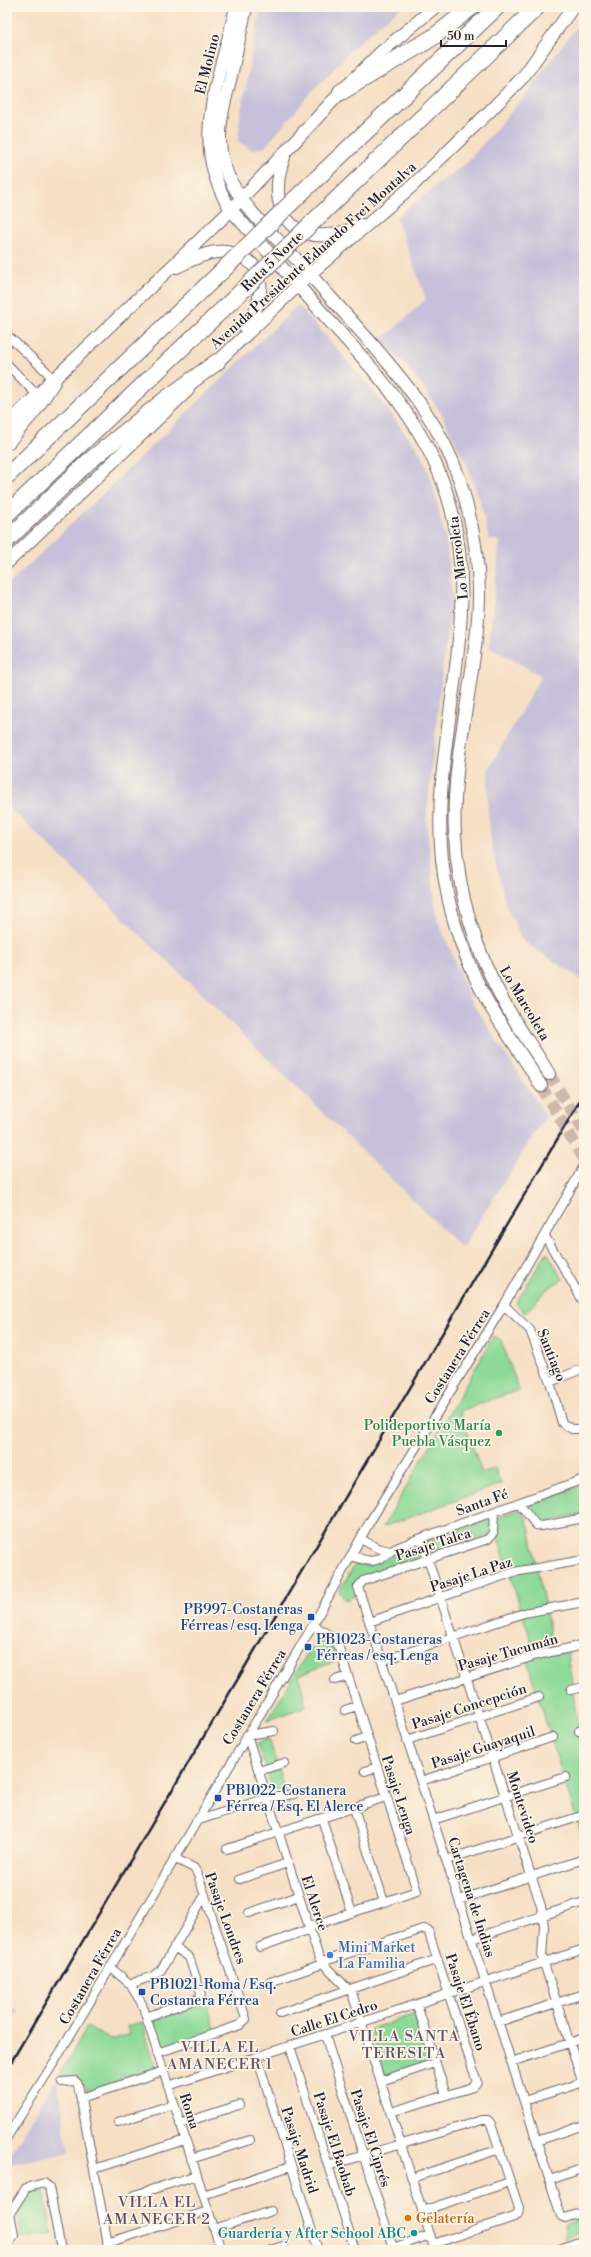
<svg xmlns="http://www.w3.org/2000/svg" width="591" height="2257" font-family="'Libre Bodoni',serif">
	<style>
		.industrial { fill: #c6c0da }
		.green { fill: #8cd998; stroke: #577e6a }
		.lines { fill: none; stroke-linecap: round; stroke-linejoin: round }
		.secondary-tunnel { stroke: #ccb9a9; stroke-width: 12; stroke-dasharray: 12 6; stroke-linecap: butt }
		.street-casing { stroke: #6c646b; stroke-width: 10 }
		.secondary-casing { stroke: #6c646b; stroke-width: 14 }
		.highway-casing { stroke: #6c646b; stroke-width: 18 }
		.street { stroke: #fff; stroke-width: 8 }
		.secondary { stroke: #fff; stroke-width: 12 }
		.highway { stroke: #fff; stroke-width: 16 }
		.rail { stroke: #22223b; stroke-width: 2.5 }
		.highway-bridge-casing { stroke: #6c646b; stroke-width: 18; stroke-linecap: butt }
		.highway-bridge { stroke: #fff; stroke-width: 16 }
		.leisure-dot { fill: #2e9e5b; stroke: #fcf5e5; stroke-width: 1.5 }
		.transit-dot { fill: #1a4fb4; stroke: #fcf5e5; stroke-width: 1.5 }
		.shop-dot { fill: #3f7fe0; stroke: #fcf5e5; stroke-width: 1.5 }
		.food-dot { fill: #e8710a; stroke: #fcf5e5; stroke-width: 1.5 }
		.culture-dot { fill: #0f9aa8; stroke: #fcf5e5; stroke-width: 1.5 }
		.labels { text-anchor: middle; stroke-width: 3.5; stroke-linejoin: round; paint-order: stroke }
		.street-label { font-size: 14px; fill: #22223b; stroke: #fcf5e5 }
		.leisure-label { font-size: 14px; fill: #27864d; stroke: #fcf5e5; text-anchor: end }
		.transit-label { font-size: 14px; fill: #164399; stroke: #fcf5e5; text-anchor: start }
		.shop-label { font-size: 14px; fill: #366cbe; stroke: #fcf5e5; text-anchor: start }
		.food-label { font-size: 14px; fill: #c56008; stroke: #fcf5e5; text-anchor: start }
		.culture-label { font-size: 14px; fill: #0d838f; stroke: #fcf5e5; text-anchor: end }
		.neighbourhood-label { font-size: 15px; letter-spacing: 1px; fill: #654f6d; stroke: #fcf5e5 }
	</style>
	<rect width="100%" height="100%" fill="#fcf5e5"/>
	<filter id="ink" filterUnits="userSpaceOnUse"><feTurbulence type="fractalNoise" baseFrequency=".025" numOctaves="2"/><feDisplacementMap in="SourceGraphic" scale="8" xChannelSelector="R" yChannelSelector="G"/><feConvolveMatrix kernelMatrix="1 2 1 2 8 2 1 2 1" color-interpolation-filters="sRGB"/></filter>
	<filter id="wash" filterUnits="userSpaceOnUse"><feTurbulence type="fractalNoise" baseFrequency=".012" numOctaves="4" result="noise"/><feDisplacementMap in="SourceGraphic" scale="16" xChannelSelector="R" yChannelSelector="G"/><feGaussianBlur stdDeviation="0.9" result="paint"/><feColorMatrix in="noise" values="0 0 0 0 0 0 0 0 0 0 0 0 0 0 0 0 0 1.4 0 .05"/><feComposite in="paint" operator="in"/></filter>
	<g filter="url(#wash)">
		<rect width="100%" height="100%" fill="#f6dfc4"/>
		<path class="industrial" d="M 261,7 L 401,7 L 359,42 L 313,91 L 265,147 L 252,150 L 238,141 L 240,117 Z
			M 584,17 L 584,981 L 523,941 L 506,905 L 492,848 L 488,810 L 488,771 L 541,676 L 489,646 L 500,541 L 489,539 L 480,501 L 467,465 L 441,413 L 420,382 L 382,340 L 426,299 L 396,217 L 467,162 L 523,98 Z
			M 298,305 L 368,384 L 421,454 L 432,481 L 447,546 L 452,599 L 442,671 L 426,820 L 437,918 L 471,1001 L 546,1116 L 462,1248 L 7,805 L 7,586 Z
			M 7,2005 L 18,2011 L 7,2028 Z
			M 57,2078 L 69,2153 L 7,2165 L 7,2160 Z"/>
		<path class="green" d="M 547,1252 L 563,1279 L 546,1290 L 525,1313 L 516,1303 Z
			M 494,1336 L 501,1340 L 519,1390 L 460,1411 L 482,1473 L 495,1468 L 501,1484 L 383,1527 Z
			M 577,1487 L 584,1487 L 584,1513 L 538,1524 L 525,1507 Z
			M 519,1510 L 526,1517 L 530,1531 L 554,1654 L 568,1652 L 576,1715 L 584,1757 L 584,1844 L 527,1661 L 536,1656 L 498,1538 L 487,1535 L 356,1582 L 357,1595 L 345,1600 L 339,1591 L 355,1565 L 372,1565 L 414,1546 Z
			M 317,1637 L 332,1647 L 337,1661 L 299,1675 L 306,1706 L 267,1721 Z
			M 269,1739 L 291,1810 L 280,1813 L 257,1743 Z
			M 207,2003 L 216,2032 L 162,2049 L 153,2021 Z
			M 415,2014 L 430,2062 L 385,2077 L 370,2029 Z
			M 142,2022 L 157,2070 L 88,2092 L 81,2080 L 66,2080 L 61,2072 L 87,2027 L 111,2040 L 129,2034 L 127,2026 Z
			M 39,2190 L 44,2192 L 52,2233 L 22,2238 L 18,2213 L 29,2193 Z
			M 584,2216 L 584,2230 L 563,2238 L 566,2224 Z"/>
	</g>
	<g filter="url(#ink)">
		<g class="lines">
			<path class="secondary-tunnel" d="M 549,1074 L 584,1131
				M 541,1086 L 584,1159"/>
			<g class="street-casing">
				<path id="street" d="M 7,335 L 46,371 L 53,380
					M 7,364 L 37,395
					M 545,1236 L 584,1303
					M 504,1305 L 530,1330 L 550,1382 L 562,1423 L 572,1429 L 584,1429
					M 550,1382 L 584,1368
					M 519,1503 L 536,1525 L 542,1526 L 584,1518
					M 494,1512 L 493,1533 L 488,1539 L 363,1581 L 358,1587 L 561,2216 L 565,2218 L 584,2212
					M 421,1538 L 541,1906 L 544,1926 L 542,1957 L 584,2087
					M 361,1539 L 377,1548 L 390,1551
					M 352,1556 C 370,1562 374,1564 390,1552 C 396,1547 406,1545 413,1541 L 584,1479
					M 369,1622 L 514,1572 L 584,1560
					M 382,1661 L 524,1613 L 584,1602
					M 335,1680 L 348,1676
					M 571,1690 L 584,1687
					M 395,1701 L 537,1655 L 584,1645
					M 345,1710 L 357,1706
					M 579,1731 L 584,1730
					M 247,1735 L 319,1958 L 328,1969 L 352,1993 L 435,2250
					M 247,1735 L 274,1731
					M 407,1740 L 539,1697
					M 356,1741 L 367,1737
					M 259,1771 L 284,1763
					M 365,1771 L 377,1767
					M 421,1781 L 553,1737
					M 354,1808 L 384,1902
					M 322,1819 L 352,1913
					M 433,1820 L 566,1777
					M 196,1821 L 267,1798 L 294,1794
					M 227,1849 L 386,1797
					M 446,1860 L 584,1815
					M 240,1879 L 288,1863
					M 459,1900 L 584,1859
					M 249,1913 L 299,1896
					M 309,1927 L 417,1891 L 339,1648 L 332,1637 L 313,1625
					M 472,1939 L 584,1902
					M 260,1947 L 310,1929
					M 110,1967 L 130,1984 L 142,2004 L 221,2250
					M 270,1982 L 317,1966 L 322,1962 L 423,1929 L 428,1930 L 477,2082 L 473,2087 L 391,2112
					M 130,1984 L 153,1976 L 161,1970 L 205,1895
					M 417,2005 L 446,2095
					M 280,2013 L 438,1959
					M 146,2017 L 200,1998 L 201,1993 L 189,1957 L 174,1947
					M 498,2022 L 584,1994
					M 325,2035 L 393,2248
					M 290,2046 L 355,2250
					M 157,2053 L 240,2025 L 246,2019 L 198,1875 L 194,1868 L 174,1858
					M 257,2057 L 318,2250
					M 511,2062 L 584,2038
					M 381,2081 L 435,2063
					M 62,2082 L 75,2081 L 78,2084 L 109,2250
					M 168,2086 L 584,1949
					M 81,2098 L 163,2071
					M 524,2101 L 584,2082
					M 118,2122 L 174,2104
					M 180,2124 L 239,2105
					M 7,2137 L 58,2056 L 313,1625 L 369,1523 L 504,1305 L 584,1166
					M 537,2141 L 584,2125
					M 191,2159 L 250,2140
					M 328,2166 C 380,2150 431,2136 482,2120 L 488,2120 L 491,2124 L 519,2208 L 518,2214 L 514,2217 L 433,2244
					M 94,2169 L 185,2140
					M 412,2178 L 500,2149
					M 550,2180 L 584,2168
					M 135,2195 L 197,2175
					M 203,2195 L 291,2166
					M 422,2211 L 510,2182
					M 214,2229 L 271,2211
					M 107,2243 L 208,2211
					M 7,2247 L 14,2235 L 10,2213 L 26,2188 L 44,2183 L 49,2187 L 61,2250
					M 208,2250 L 220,2246
					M 271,2250 L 283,2246
					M 387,2250 L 430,2235
					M 557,2250 L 584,2240"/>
			</g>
			<g class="secondary-casing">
				<path id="secondary" d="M 236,7 C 221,78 187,142 231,210 C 263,246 294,281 326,317 C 379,376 430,428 451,508 C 483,627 430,740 442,859 C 447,908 463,956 486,999 C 503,1029 524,1057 541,1086
					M 246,7 C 241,30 236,53 231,76 C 225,101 217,126 221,152 C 228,197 269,229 298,261 C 323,289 348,317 373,345 C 409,387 441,426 459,478 C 473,522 482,572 478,618 C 473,690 451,762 455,835 C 458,895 476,952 505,1004 C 518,1028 535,1050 549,1074
					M 284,157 C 262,219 302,254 361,225
					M 177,267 C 189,261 204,253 217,252 C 227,251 236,253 244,258 C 271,273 259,308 246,329
					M 211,368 L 310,274 L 412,186 L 489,112 L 523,77 L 573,7
					M 7,424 L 231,210 L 341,92 L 380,53 L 435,7
					M 7,563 L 188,390"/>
			</g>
			<g class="highway-casing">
				<path id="highway" d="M 341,92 L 432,38 L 472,7
					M 294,200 L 497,7
					M 314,221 L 537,7
					M 7,441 L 34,409 L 53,380
					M 7,476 L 222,271
					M 7,514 L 242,291
					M 7,540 L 88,462 L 166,399 L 217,362"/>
			</g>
			<use href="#street" class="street"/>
			<use href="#secondary" class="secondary"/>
			<use href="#highway" class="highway"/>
			<path class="rail" d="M 7,2069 L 584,1094"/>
			<g class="highway-bridge-casing">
				<path id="highway-bridge" d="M 222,271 L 294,200
					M 242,291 L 314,221"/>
			</g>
			<use href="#highway-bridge" class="highway-bridge"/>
		</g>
	</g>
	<circle class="leisure-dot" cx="499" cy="1433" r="4"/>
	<g class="transit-dot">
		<rect x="307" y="1613" width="8" height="8" rx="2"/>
		<rect x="304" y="1643" width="8" height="8" rx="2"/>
		<rect x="214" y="1794" width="8" height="8" rx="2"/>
		<rect x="138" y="1988" width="8" height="8" rx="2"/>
	</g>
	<circle class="shop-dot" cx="330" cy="1955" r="4"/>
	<circle class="food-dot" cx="408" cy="2218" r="4"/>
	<circle class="culture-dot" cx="414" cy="2233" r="4"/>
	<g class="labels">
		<g class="street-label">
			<text transform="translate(207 64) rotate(-76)" y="5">El Molino</text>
			<text transform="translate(313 255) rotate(-42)" y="5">Avenida Presidente Eduardo Frei Montalva</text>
			<text transform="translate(272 261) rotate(-44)" y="5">Ruta 5 Norte</text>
			<text transform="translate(458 558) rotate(-97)" y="5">Lo Marcoleta</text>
			<text transform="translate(525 1003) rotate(59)" y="5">Lo Marcoleta</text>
			<text transform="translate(552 1355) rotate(68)" y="5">Santiago</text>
			<text transform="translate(457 1356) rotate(-58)" y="5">Costanera Férrea</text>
			<text transform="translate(482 1502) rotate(-20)" y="5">Santa Fé</text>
			<text transform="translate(433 1544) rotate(-18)" y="5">Pasaje Talca</text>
			<text transform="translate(471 1574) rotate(-18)" y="5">Pasaje La Paz</text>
			<text transform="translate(508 1652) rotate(-16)" y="5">Pasaje Tucumán</text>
			<text transform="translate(254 1697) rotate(-59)" y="5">Costanera Férrea</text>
			<text transform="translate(469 1706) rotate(-18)" y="5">Pasaje Concepción</text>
			<text transform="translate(483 1747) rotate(-18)" y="5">Pasaje Guayaquil</text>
			<text transform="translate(399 1795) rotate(72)" y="5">Pasaje Lenga</text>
			<text transform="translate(523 1807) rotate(72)" y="5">Montevideo</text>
			<text transform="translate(472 1897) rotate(72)" y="5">Cartagena de Indias</text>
			<text transform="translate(315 1903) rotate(72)" y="5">El Alerce</text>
			<text transform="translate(226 1918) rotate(70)" y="5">Pasaje Londres</text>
			<text transform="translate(90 1976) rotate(-60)" y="5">Costanera Férrea</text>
			<text transform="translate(466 2002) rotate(72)" y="5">Pasaje El Ébano</text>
			<text transform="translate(334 2018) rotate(-18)" y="5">Calle El Cedro</text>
			<text transform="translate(190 2111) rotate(72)" y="5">Roma</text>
			<text transform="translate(371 2138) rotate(72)" y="5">Pasaje El Ciprés</text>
			<text transform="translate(335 2144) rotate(72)" y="5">Pasaje El Baobab</text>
			<text transform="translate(300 2150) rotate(72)" y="5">Pasaje Madrid</text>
		</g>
		<g class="leisure-label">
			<text x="491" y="1430">Polideportivo María<tspan x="491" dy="16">Puebla Vásquez</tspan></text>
		</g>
		<g class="transit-label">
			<text x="303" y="1614" text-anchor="end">PB997-Costaneras<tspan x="303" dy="16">Férreas / esq. Lenga</tspan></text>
			<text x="316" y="1644">PB1023-Costaneras<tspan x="316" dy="16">Férreas / esq. Lenga</tspan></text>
			<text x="226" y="1795">PB1022-Costanera<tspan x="226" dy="16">Férrea / Esq. El Alerce</tspan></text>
			<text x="150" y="1989">PB1021-Roma / Esq.<tspan x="150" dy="16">Costanera Férrea</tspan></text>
		</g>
		<g class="shop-label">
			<text x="338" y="1952">Mini Market<tspan x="338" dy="16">La Familia</tspan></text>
		</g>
		<g class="food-label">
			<text x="416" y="2223">Gelatería</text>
		</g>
		<g class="culture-label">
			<text x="406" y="2238">Guardería y After School ABC</text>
		</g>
		<g class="neighbourhood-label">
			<text x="404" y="2041">VILLA SANTA<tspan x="404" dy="17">TERESITA</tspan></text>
			<text x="220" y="2052">VILLA EL<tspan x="220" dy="17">AMANECER 1</tspan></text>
			<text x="157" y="2207">VILLA EL<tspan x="157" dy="17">AMANECER 2</tspan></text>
		</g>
	</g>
	<rect width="591" height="2257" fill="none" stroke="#fcf5e5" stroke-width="24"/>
	<path d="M441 40v6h65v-6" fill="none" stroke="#22223b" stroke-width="2"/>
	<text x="447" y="40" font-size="12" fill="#22223b" stroke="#fcf5e5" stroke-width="3" paint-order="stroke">50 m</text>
</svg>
